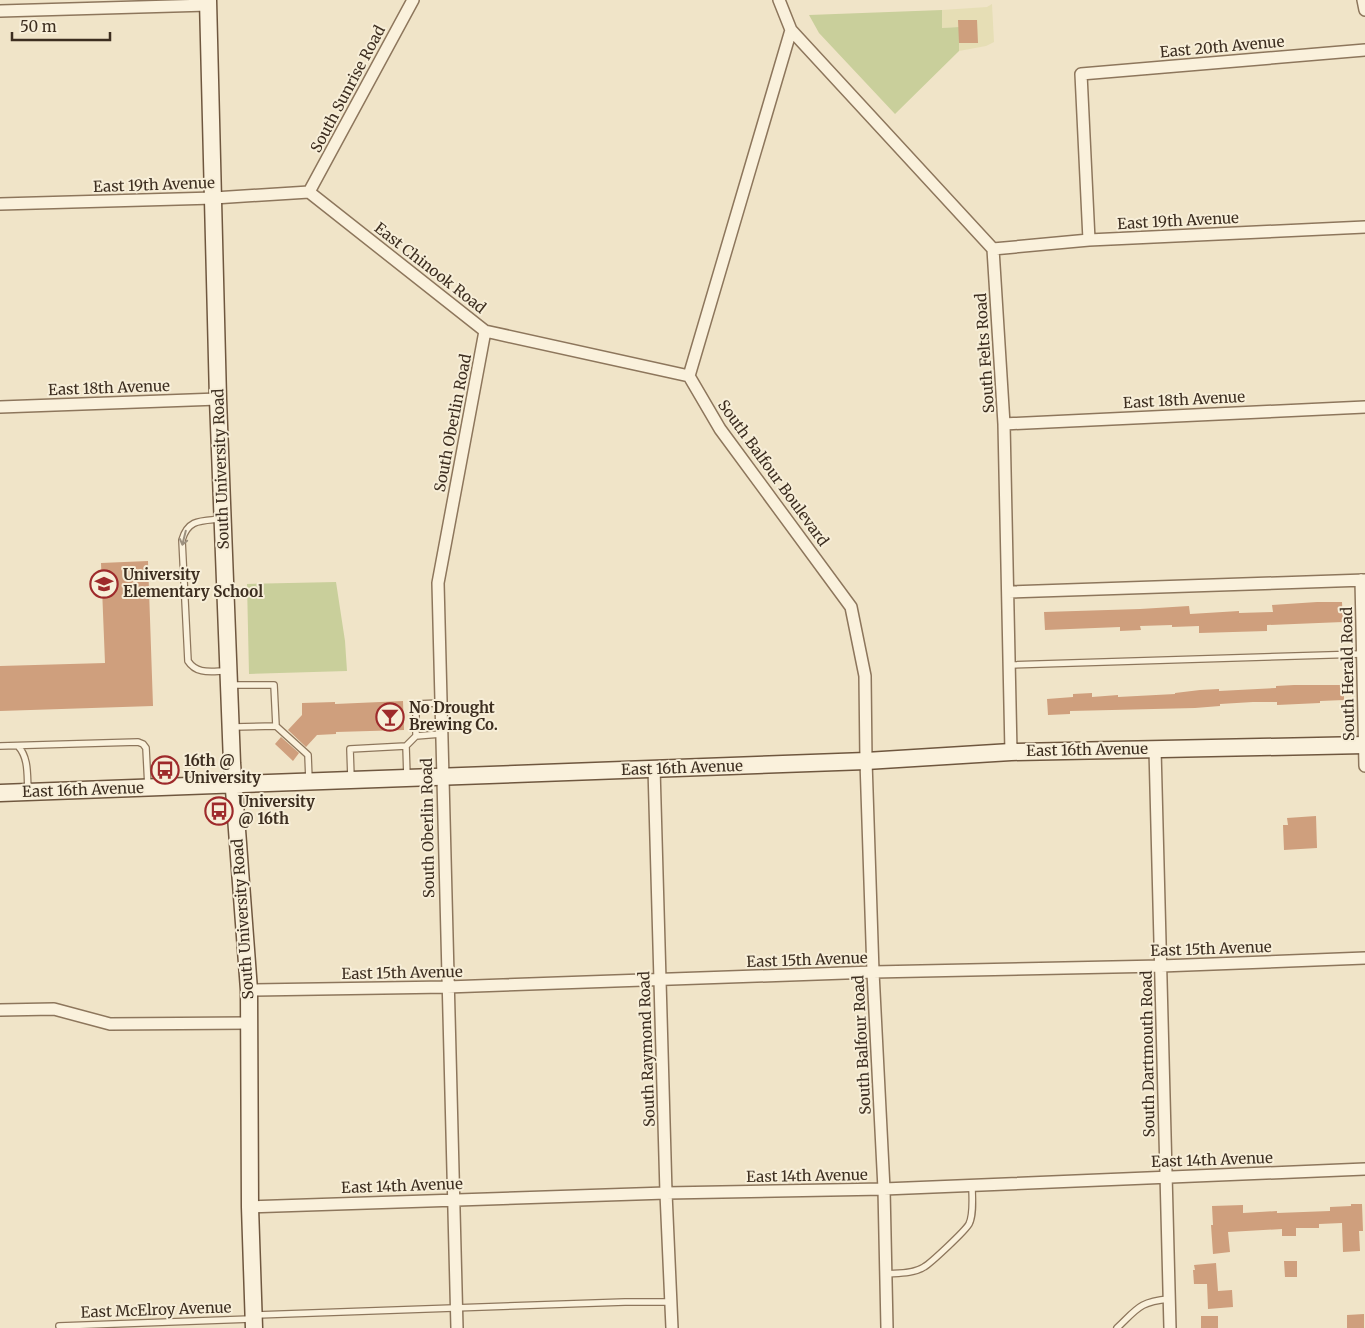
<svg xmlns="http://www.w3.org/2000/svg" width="1365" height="1328" font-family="Merriweather,serif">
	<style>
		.farmland { fill: #e6deb5 }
		.green { fill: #c9cf9b }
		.building { fill: #cf9f7d }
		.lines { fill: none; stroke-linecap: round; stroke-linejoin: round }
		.lane-casing { stroke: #8d765c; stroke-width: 8 }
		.street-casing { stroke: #8d765c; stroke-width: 14 }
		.secondary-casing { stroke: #6f573f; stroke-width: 19 }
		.lane { stroke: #faf1dc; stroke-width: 5.5 }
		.street { stroke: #faf1dc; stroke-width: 11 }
		.secondary { stroke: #faf1dc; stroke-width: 16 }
		.oneway { stroke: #9c907e }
		.labels { text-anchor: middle; stroke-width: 4; stroke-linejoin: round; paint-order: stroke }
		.street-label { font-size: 15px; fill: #3d2e20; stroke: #f7eed8 }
		.poi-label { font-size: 15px; font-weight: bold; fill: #3d2e20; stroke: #f7eed8; text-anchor: start }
	</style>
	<rect width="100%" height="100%" fill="#f0e4c8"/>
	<path class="farmland" d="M 992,4 L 994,42 L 986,46 L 959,51 L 959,27 L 942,28 L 942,10 L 987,7 Z"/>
	<path class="green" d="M 942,10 L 942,28 L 959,27 L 959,51 L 895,114 L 819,33 L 809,15 Z
		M 336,582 L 345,641 L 347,671 L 249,674 L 247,584 Z"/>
	<path class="building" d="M 958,20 L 977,20 L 978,43 L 959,43 Z
		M 148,561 L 153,706 L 0,711 L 0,666 L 105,663 L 101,563 Z
		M 1317,602 L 1342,602 L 1343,622 L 1267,625 L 1267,631 L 1199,633 L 1199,626 L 1172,627 L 1172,625 L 1140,626 L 1141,630 L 1120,631 L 1120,627 L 1045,630 L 1044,612 L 1140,609 L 1189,606 L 1190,614 L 1239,611 L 1239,613 L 1273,612 L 1272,605 Z
		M 1294,685 L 1344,685 L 1344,700 L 1320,701 L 1320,703 L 1277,705 L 1277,702 L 1253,702 L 1220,704 L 1220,706 L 1195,708 L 1070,711 L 1070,714 L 1048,715 L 1047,699 L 1073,697 L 1073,694 L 1092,693 L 1092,697 L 1118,695 L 1118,697 L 1175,694 L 1175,693 L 1200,690 L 1219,689 L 1219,691 L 1276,688 L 1276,686 Z
		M 403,701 L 404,730 L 336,732 L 336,734 L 317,735 L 306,747 L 288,730 L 302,715 L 302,703 L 335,702 L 335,704 Z
		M 281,737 L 299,753 L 293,761 L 275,744 Z
		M 1316,816 L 1317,848 L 1284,850 L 1283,825 L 1288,825 L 1287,818 Z
		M 1351,1204 L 1362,1204 L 1363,1231 L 1359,1231 L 1360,1251 L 1343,1252 L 1342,1223 L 1319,1224 L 1319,1228 L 1296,1228 L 1296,1236 L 1282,1236 L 1282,1229 L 1228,1232 L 1230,1252 L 1213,1254 L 1211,1225 L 1213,1225 L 1212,1206 L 1243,1205 L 1243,1213 L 1277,1211 L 1277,1213 L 1330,1211 L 1330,1207 L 1351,1206 Z
		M 1284,1261 L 1297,1261 L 1297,1277 L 1285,1277 Z
		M 1216,1263 L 1218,1291 L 1232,1290 L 1233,1307 L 1208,1309 L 1207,1284 L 1194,1284 L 1193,1270 L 1195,1270 L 1194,1265 Z
		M 1364,1314 L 1364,1328 L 1347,1328 L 1347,1315 Z
		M 1201,1316 L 1218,1316 L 1218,1328 L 1201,1328 Z"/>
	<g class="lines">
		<g class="lane-casing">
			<path id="lane" d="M 221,519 C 201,521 188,519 182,540 L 188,661 C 197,675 212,671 226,671
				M 1009,665 L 1362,654
				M 230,685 L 274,685 L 276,726 L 308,755 L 309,780
				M 233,727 L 276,726
				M 416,736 L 441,734
				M 0,746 L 138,742 L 143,744 L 146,748 L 148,787
				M 18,746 C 29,758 27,775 28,791
				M 406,746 L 407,777
				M 351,778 L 350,749 L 406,746 L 416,736 L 416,704 L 441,703
				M 886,1274 C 897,1273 913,1274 924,1267 C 931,1263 965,1231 969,1224 C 974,1214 972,1197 972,1186
				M 256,1315 L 625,1302 L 671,1302
				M 59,1326 L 251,1319
				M 1117,1328 C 1138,1308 1139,1302 1169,1299"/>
		</g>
		<g class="street-casing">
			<path id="street" d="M 779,0 L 791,30 L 689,376 L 720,429 L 851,607 L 865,676 L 866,761 L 873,972 L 884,1189 L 887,1328
				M 1363,0 L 1365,10
				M 0,11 L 208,5
				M 791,30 L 993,249 L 1004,424 L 1011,752
				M 309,192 L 485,331 L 689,376
				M 309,192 L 413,0
				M 0,204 L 214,198 L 309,192
				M 1089,240 L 1081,74 L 1365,50
				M 993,249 L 1089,240 L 1365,227
				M 0,407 L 218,399
				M 1004,424 L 1365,407
				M 1361,580 L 1365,766
				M 1008,592 L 1365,580
				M 1155,749 L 1170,1328
				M 654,768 L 666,1193 L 672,1328
				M 249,990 L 447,987 L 873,972 L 1161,966 L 1365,958
				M 0,1010 L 54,1009 L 110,1024 L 249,1023
				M 250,1207 L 666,1193 L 884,1189 L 1365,1169
				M 457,1328 L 438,583 L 485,331"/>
		</g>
		<g class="secondary-casing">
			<path id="secondary" d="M 208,0 L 218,399 L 232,763 L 249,990 L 250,1207 L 254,1328
				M 0,793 L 866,761 L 1011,752 L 1365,745"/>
		</g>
		<use href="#lane" class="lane"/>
		<use href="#street" class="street"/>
		<use href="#secondary" class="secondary"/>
	</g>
	<defs><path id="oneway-shaft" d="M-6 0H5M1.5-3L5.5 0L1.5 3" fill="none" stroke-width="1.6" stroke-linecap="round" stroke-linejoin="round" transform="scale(1.25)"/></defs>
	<use class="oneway" href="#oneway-shaft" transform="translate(184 538) rotate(104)"/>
	<defs>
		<g id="school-ring" transform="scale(1.4375)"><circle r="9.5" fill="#f7eed8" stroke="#9e2a2b" stroke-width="1.5"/><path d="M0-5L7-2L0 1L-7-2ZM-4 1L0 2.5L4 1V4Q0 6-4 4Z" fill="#9e2a2b"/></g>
		<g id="bar-ring" transform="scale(1.4375)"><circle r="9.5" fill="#f7eed8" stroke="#9e2a2b" stroke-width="1.5"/><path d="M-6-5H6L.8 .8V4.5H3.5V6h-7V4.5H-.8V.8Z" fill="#9e2a2b"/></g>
		<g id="bus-ring" transform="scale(1.4375)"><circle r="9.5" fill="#f7eed8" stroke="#9e2a2b" stroke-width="1.5"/><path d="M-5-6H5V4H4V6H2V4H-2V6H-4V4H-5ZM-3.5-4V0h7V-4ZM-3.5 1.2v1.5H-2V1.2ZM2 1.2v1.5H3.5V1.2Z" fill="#9e2a2b"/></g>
	</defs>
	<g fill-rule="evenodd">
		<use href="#school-ring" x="104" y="584"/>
		<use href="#bar-ring" x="390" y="717"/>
		<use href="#bus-ring" x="165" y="770"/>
		<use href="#bus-ring" x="219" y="811"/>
	</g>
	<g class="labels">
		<g class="street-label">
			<text transform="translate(1222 47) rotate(-5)" y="5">East 20th Avenue</text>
			<text transform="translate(348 89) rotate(-62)" y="5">South Sunrise Road</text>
			<text transform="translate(154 185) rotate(-2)" y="5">East 19th Avenue</text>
			<text transform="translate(1178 221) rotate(-3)" y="5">East 19th Avenue</text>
			<text transform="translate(430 268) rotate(38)" y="5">East Chinook Road</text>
			<text transform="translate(985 353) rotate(-94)" y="5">South Felts Road</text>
			<text transform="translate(109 388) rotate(-2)" y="5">East 18th Avenue</text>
			<text transform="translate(1184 400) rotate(-3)" y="5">East 18th Avenue</text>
			<text transform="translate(453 423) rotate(-79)" y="5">South Oberlin Road</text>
			<text transform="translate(221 469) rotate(-92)" y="5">South University Road</text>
			<text transform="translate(773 473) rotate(54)" y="5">South Balfour Boulevard</text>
			<text transform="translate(1348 674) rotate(-91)" y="5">South Herald Road</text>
			<text transform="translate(1087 750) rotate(-1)" y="5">East 16th Avenue</text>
			<text transform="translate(682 768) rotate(-2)" y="5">East 16th Avenue</text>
			<text transform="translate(83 790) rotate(-2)" y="5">East 16th Avenue</text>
			<text transform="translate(428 828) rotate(-91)" y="5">South Oberlin Road</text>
			<text transform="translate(243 919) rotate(-94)" y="5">South University Road</text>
			<text transform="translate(1211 949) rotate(-2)" y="5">East 15th Avenue</text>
			<text transform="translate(807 960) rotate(-2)" y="5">East 15th Avenue</text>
			<text transform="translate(402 973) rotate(-1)" y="5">East 15th Avenue</text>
			<text transform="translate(862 1045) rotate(-93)" y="5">South Balfour Road</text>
			<text transform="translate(647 1049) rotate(-92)" y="5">South Raymond Road</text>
			<text transform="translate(1148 1054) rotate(-91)" y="5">South Dartmouth Road</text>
			<text transform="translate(1212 1160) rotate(-2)" y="5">East 14th Avenue</text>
			<text transform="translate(807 1176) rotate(-1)" y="5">East 14th Avenue</text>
			<text transform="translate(402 1186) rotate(-2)" y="5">East 14th Avenue</text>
			<text transform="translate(156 1310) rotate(-2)" y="5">East McElroy Avenue</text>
		</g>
		<g class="poi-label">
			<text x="123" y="580">University<tspan x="123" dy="17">Elementary School</tspan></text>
			<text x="409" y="713">No Drought<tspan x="409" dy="17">Brewing Co.</tspan></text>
			<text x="184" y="766">16th @<tspan x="184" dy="17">University</tspan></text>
			<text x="238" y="807">University<tspan x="238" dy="17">@ 16th</tspan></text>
		</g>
	</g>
	<path d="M12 32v8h98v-8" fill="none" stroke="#3d2e20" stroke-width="2.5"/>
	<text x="20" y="32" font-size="15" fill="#3d2e20" stroke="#f7eed8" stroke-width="4" paint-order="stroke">50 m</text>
</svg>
